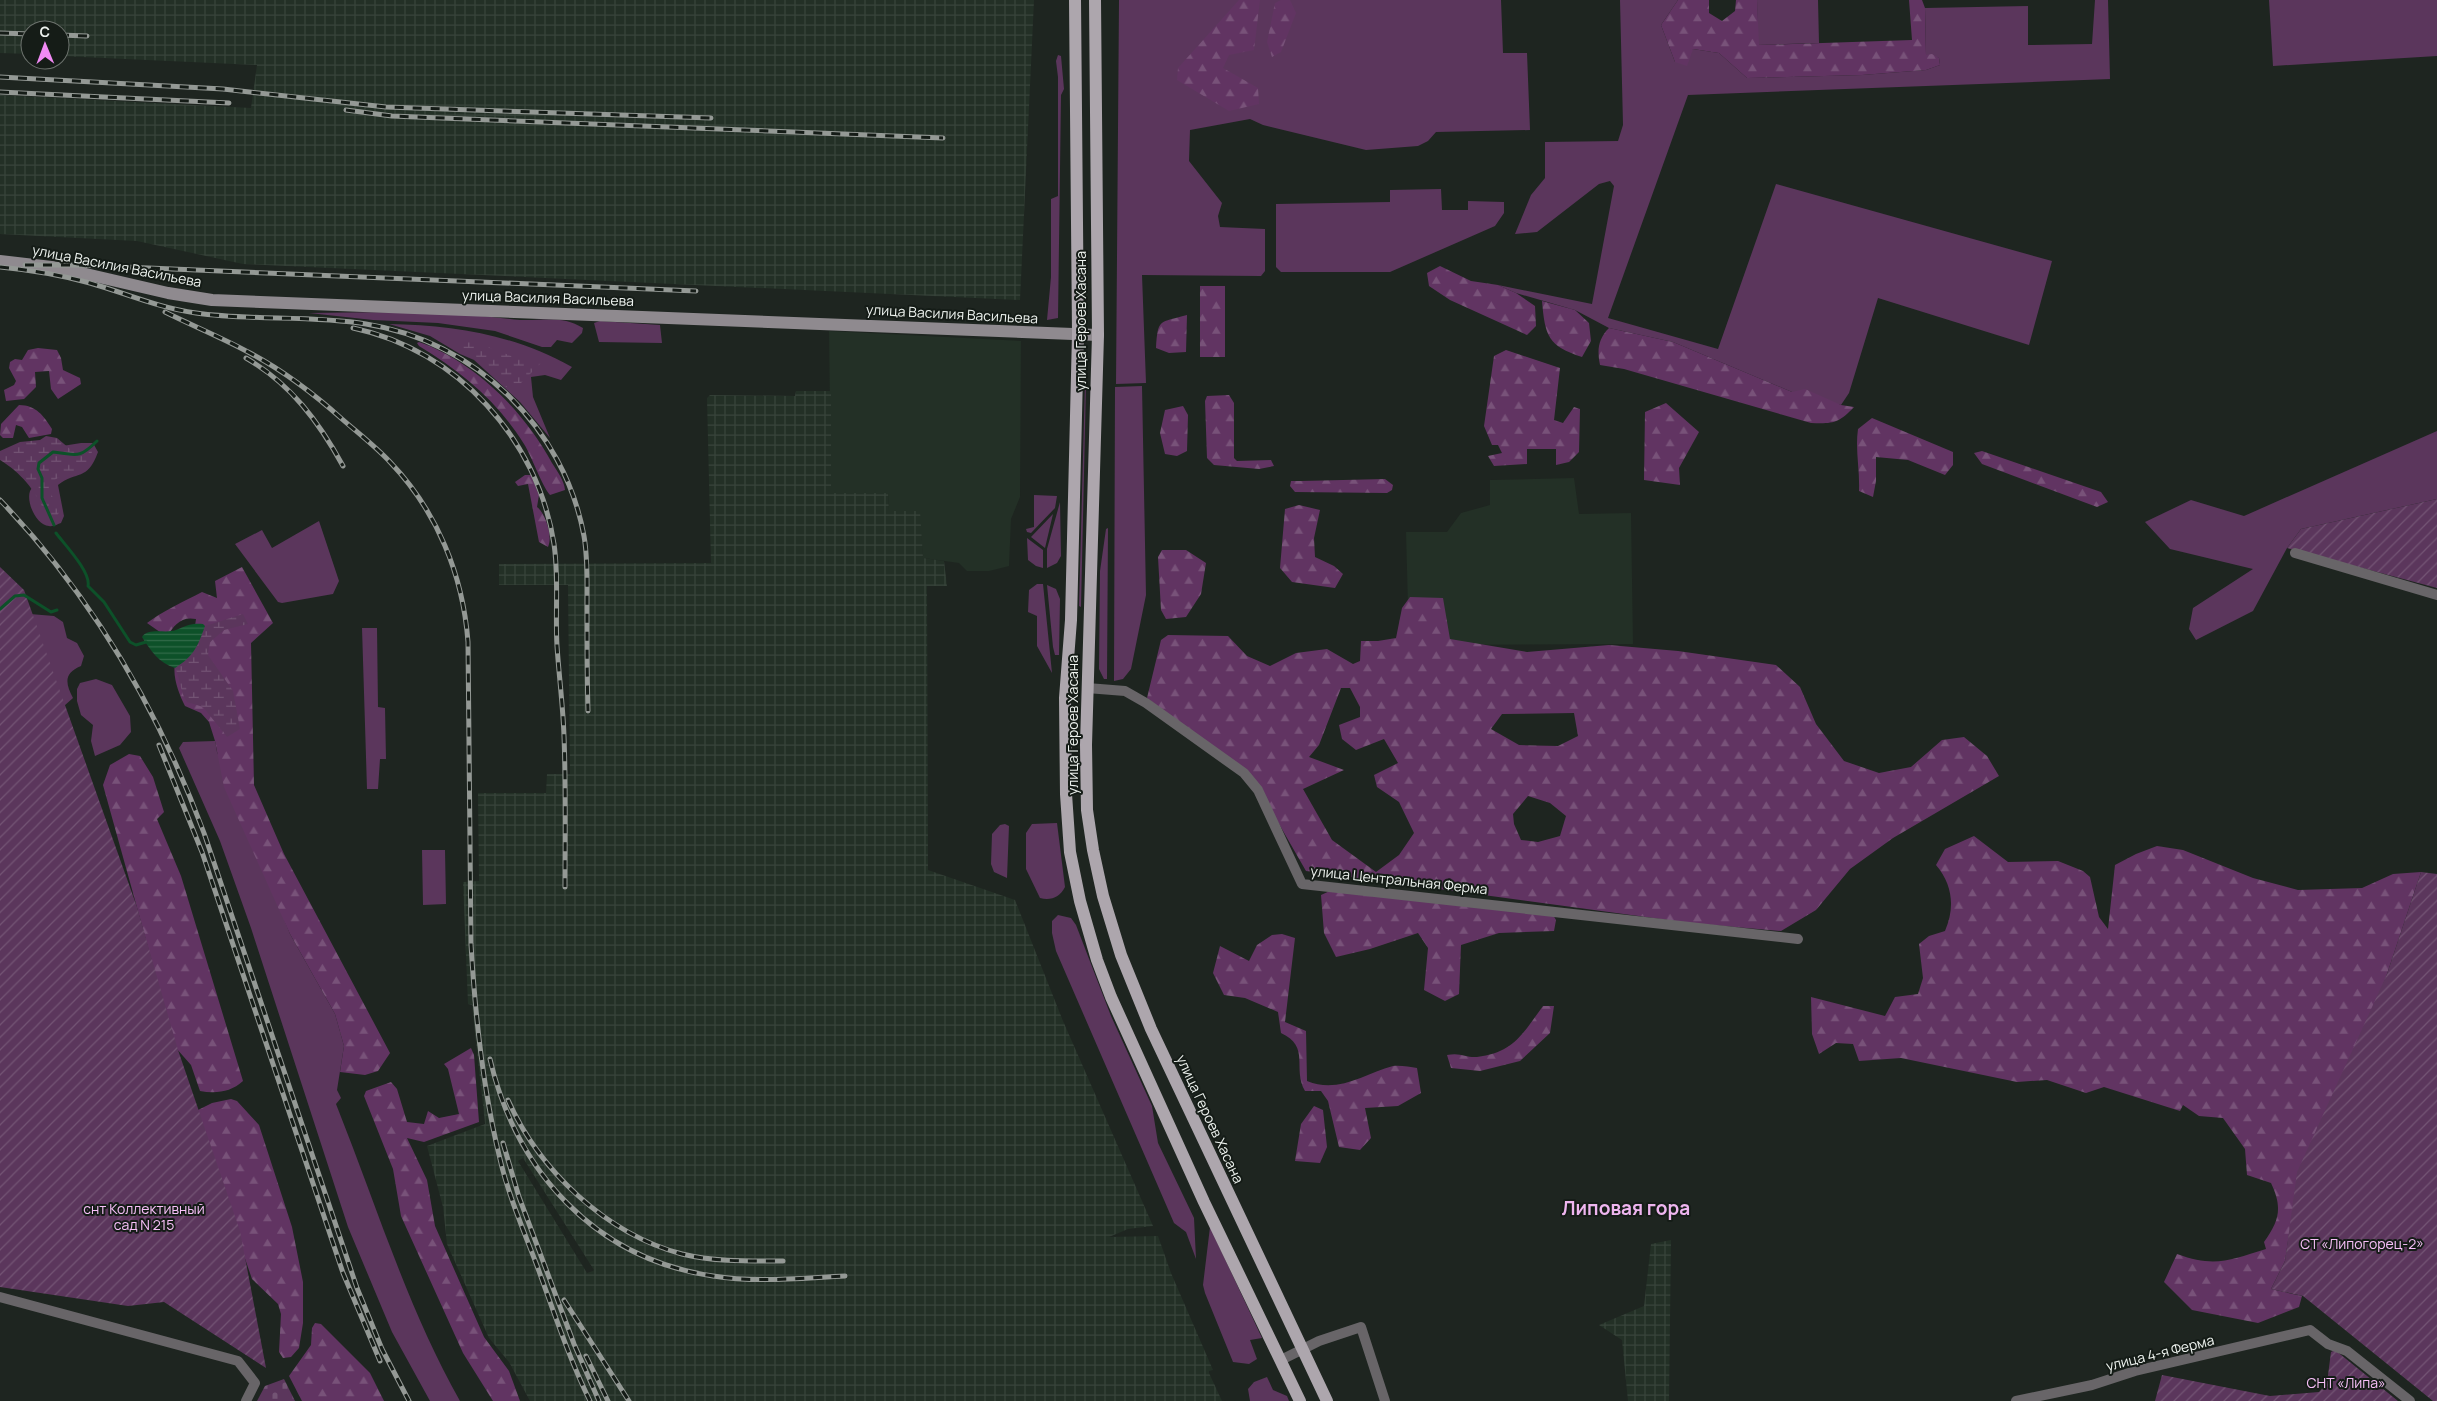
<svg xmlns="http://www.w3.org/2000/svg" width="2437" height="1401" font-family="Manrope,sans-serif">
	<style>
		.built { fill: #233026 }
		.industrial { fill: url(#industrial-grid); fill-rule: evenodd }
		.grass { fill: #5b365c }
		.forest { fill: url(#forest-firs); fill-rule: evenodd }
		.wetland { fill: url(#wetland-marsh) }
		.cemetery { fill: url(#cemetery-stones) }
		.garden { fill: url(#garden-furrows) }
		.water { fill: url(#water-rules) }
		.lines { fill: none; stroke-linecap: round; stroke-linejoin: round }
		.stream { stroke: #0d5129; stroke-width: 3 }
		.minor { stroke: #686568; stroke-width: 10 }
		.secondary { stroke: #8f8a8f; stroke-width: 12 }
		.primary { stroke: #ada6ad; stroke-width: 12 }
		.rail-casing { stroke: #949995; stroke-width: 5 }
		.rail { stroke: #151c17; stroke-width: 3; stroke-dasharray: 9; stroke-linecap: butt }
		.labels { text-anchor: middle; stroke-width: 4; stroke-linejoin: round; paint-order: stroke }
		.street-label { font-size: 14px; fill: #eef3ef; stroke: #151c17 }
		.park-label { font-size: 14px; fill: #f8c0f9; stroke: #151c17 }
		.district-label { font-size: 19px; font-weight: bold; fill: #eeb5ef; stroke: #151c17 }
	</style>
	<defs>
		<pattern id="industrial-grid" width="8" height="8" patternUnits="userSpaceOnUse" patternTransform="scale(1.25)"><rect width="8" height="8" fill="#233026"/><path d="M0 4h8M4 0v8" fill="none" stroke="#38443b"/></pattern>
		<pattern id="forest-firs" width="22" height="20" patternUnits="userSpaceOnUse" patternTransform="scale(1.25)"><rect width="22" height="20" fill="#613462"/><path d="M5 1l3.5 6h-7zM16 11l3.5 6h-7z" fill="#785279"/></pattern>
		<pattern id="wetland-marsh" width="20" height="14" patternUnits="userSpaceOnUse" patternTransform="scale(1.25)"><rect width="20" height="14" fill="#5b365c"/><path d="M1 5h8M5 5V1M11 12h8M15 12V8" fill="none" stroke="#735474"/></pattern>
		<pattern id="cemetery-stones" width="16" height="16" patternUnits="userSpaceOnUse" patternTransform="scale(1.25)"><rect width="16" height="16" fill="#5b365c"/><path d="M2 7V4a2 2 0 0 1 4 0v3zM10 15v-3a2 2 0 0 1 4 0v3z" fill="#735474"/></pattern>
		<pattern id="garden-furrows" width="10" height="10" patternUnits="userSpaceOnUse" patternTransform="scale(1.25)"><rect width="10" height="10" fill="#5b365c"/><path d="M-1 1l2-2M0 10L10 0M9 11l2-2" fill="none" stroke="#735474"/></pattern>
		<pattern id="water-rules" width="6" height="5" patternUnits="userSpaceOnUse" patternTransform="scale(1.25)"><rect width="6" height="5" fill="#0d5129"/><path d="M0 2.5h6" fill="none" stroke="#316a48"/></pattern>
	</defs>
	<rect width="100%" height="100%" fill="#1e2520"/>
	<path class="built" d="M 829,331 L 1021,341 L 1020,497 L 1011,519 L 1009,566 L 989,571 L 967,571 L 959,563 L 923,558 L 919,511 L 889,511 L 888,493 L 831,493 Z
		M 1574,478 L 1579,514 L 1631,513 L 1633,644 L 1409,645 L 1406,532 L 1447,532 L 1461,513 L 1490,505 L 1490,480 Z"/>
	<path class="industrial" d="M 0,0 L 1034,0 L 1020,300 L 243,264 L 137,241 L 0,234 L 0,95 L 251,108 L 257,65 L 60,56 L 60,30 L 30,30 L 30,54 L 0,53 Z
		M 796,391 L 831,391 L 831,493 L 888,493 L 889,511 L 920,511 L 923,558 L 944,561 L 947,586 L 927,586 L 928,870 L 1015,900 L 1063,1021 L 1153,1226 L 1128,1229 L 1109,1237 L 1158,1236 L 1171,1273 L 1213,1370 L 1209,1371 L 1209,1373 L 1222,1401 L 530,1401 L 509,1362 L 489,1338 L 447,1244 L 443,1207 L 427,1146 L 485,1124 L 472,1005 L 468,1004 L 463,882 L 479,881 L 478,793 L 546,793 L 547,774 L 570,774 L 568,585 L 499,585 L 499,564 L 711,563 L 707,398 L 710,395 L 795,396 ZM 523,1158 L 594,1270 L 593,1271 L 587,1273 L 518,1161 Z
		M 1671,1240 L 1669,1401 L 1628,1401 L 1622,1340 L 1599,1325 L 1644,1306 L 1651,1244 Z"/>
	<path class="grass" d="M 1119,0 L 1501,0 L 1503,53 L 1527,53 L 1530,130 L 1436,132 L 1428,141 L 1418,146 L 1366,150 L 1263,125 L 1250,119 L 1190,130 L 1189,161 L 1222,203 L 1218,216 L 1220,227 L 1265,229 L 1265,271 L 1261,276 L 1142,275 L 1146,383 L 1116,384 Z
		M 1620,0 L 1678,0 L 1661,25 L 1675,62 L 1693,49 L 1719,53 L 1747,78 L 1862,75 L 1926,70 L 1940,65 L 1939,58 L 1926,55 L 1925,8 L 2028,6 L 2028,45 L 2092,44 L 2095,0 L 2108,0 L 2110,79 L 1688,95 L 1608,318 L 1718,349 L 1776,184 L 2052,261 L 2029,345 L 1878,298 L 1849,393 L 1841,405 L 1792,392 L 1673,342 L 1609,328 L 1575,310 L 1516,293 L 1498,285 L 1592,304 L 1614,186 L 1610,181 L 1599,184 L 1537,232 L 1515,234 L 1531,195 L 1545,178 L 1545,142 L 1618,141 L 1623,125 Z
		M 1757,0 L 1818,0 L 1819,43 L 1758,45 Z
		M 2269,0 L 2437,0 L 2437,56 L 2273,66 Z
		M 1058,55 L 1061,56 L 1064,89 L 1061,95 L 1058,318 L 1047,320 L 1051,277 L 1051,199 L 1058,196 L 1058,77 L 1056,61 Z
		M 1441,189 L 1442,210 L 1468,210 L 1468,201 L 1504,202 L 1504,213 L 1495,226 L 1390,272 L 1281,272 L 1276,267 L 1276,204 L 1390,202 L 1390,190 Z
		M 309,313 C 366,312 425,311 482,316 C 495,317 507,319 520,320 C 542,321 563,315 583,328 L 582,333 L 572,343 L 557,340 L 551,347 L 542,347 L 495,331 L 438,323 L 373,320 Z
		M 600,321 L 660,325 L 662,343 L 599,342 L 594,323 Z
		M 389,324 C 454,325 515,335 572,367 L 561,380 L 545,375 L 531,377 L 533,397 L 550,438 L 520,402 L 474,360 L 460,354 L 430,336 Z
		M 1085,382 L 1086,384 L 1081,607 L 1079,606 Z
		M 1142,386 L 1146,595 L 1131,669 L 1123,679 L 1114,681 L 1115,387 Z
		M 2437,431 L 2437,499 L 2301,529 L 2287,548 L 2253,611 L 2196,640 L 2189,629 L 2193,608 L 2253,569 L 2170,549 L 2145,522 L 2191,500 L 2244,516 Z
		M 81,443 L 93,443 L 98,452 C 87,482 77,470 58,485 L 64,516 L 61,523 C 58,524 53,527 49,526 C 36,525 26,502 30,491 L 56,447 Z
		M 1034,495 L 1057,496 L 1055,508 L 1031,533 L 1027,532 L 1026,529 L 1034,527 Z
		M 1060,502 L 1061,556 L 1057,563 L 1047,568 L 1047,549 Z
		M 1053,514 L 1045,548 L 1031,537 Z
		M 319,521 L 339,581 L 333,594 L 282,603 L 278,602 L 235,544 L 262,530 L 272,548 Z
		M 1108,528 L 1107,679 L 1104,679 L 1099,669 L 1100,571 L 1106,529 Z
		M 1027,538 L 1043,550 L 1043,568 L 1036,566 L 1028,560 Z
		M 1037,584 L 1043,584 L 1052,673 L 1037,646 L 1037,616 L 1028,612 L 1029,590 Z
		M 1047,585 L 1056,589 L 1060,599 L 1059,655 L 1055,655 L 1053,647 Z
		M 18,613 L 54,616 L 63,622 L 67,638 L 77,643 L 84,656 L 81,666 C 64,673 65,683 73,698 L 64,706 L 47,709 L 0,618 Z
		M 362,628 L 377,628 L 378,707 L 385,708 L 386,759 L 380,759 L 378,789 L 367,789 Z
		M 96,679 L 112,685 L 130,716 L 131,732 L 120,745 L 95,756 L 91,741 L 93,725 L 81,715 L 77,701 L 77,689 L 80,683 Z
		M 215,741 L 217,752 L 290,934 L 335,1014 L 344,1046 L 337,1090 L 341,1098 L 336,1104 C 376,1204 407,1307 460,1401 L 430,1401 L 392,1332 L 348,1227 L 251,928 L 220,841 L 179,748 L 183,742 Z
		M 1057,823 L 1065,887 C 1060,897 1051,901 1040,898 L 1026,869 L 1026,833 L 1032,824 Z
		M 1005,824 L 1009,826 L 1007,878 L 994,872 L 991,864 L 992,834 L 1000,825 Z
		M 422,850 L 445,850 L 446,904 L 423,905 Z
		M 1058,915 L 1071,918 L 1076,925 L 1111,1016 L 1152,1106 L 1158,1143 L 1194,1218 L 1196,1259 L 1186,1232 L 1174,1223 L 1056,951 L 1052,933 L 1052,921 Z
		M 1210,1227 L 1262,1338 L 1250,1340 L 1257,1359 L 1249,1364 L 1233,1362 L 1205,1293 L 1203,1285 Z
		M 1267,1377 L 1273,1390 L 1287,1396 L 1289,1401 L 1250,1401 L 1248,1389 L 1254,1382 Z"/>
	<path class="forest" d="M 1239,0 L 1260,0 L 1254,50 L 1229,55 L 1223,68 L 1258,88 L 1259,104 L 1229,111 L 1177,80 L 1178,68 Z
		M 1281,0 L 1290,0 L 1296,13 L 1281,52 L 1272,57 L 1267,42 L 1275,3 Z
		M 1678,0 L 1709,0 L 1709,13 L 1722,21 L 1735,11 L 1736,0 L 1757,0 L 1759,45 L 1912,40 L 1909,0 L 1922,0 L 1925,8 L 1926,55 L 1932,54 L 1939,58 L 1940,65 L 1926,70 L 1862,75 L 1747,78 L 1719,53 L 1693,49 L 1687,66 L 1675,62 L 1661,25 Z
		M 1440,266 L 1471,281 L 1498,285 L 1516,293 L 1535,306 L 1536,326 L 1527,335 L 1450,300 L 1429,286 L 1427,273 Z
		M 1200,286 L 1225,286 L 1225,357 L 1200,357 Z
		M 1542,301 L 1575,310 L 1589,323 L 1591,341 L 1582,357 C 1548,346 1545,336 1542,301 Z
		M 1187,315 L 1186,352 L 1169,353 L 1156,348 C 1158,318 1159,323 1187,315 Z
		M 1609,328 L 1673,342 L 1792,392 L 1805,389 L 1841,405 L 1854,407 C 1839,423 1833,424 1811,423 L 1624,369 L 1600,365 C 1597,350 1598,339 1609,328 Z
		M 419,342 C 474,361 525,412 552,463 C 557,471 564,480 565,490 L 550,495 C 542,486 532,457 524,444 C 497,401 462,372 419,346 L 417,343 Z
		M 38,348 L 57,350 L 61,358 L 63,370 L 80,378 L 81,384 L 58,399 L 51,389 L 49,371 L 35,372 L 36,387 L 24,399 L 6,401 L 4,390 L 14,385 L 16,381 L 9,368 L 10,362 L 15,359 L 22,360 L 28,350 Z
		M 1506,350 L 1560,368 L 1554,420 L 1563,423 L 1574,407 L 1580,409 L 1579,452 L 1569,462 L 1556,465 L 1556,449 L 1527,449 L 1527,464 L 1494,466 L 1488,456 L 1502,453 L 1498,445 L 1492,445 L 1484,426 L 1494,356 Z
		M 1229,395 L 1234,403 L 1234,458 L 1237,461 L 1271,460 L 1274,466 L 1259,469 L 1214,465 L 1207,458 L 1205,401 L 1207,396 Z
		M 1666,403 L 1699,432 L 1679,468 L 1680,485 L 1644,480 L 1645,412 Z
		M 19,405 C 36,405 44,416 52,429 L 51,434 L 29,438 L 22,427 L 16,425 L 13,438 L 3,438 L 0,435 L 1,424 Z
		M 1183,406 L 1188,415 L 1187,451 L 1177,456 L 1165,454 L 1160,433 L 1165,410 Z
		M 1872,418 L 1953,452 L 1953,465 L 1945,475 L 1908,460 L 1876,457 L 1876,481 L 1873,497 L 1859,491 C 1860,470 1855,450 1858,429 Z
		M 1982,451 L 2101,492 L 2108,502 L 2097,507 L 1982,464 L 1974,453 Z
		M 525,475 L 531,475 L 539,495 L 537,507 C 546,514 553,537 548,547 L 539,542 L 528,484 L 518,486 L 515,482 Z
		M 1385,479 L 1393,485 L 1392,490 L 1387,493 L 1295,492 L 1290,486 L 1291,481 L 1301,481 Z
		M 1299,505 L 1320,510 L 1314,538 L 1315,557 L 1334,566 L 1343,574 L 1335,588 L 1292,582 L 1280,568 L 1285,509 Z
		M 1162,550 L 1186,550 L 1206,563 L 1201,594 L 1186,617 L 1166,619 L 1161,610 L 1158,557 Z
		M 242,567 L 273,623 L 251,643 L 254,785 L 284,854 L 390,1053 L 378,1071 L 365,1075 L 340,1072 L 344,1046 L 335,1014 L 290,934 L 224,787 L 215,741 L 209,722 L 201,713 L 185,706 C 179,694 171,674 176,661 C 183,644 194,639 196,619 C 181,616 174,625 167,637 L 147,623 C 161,612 185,601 202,592 L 217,598 L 215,581 Z
		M 1410,597 L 1443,598 L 1450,639 L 1527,652 L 1609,645 L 1678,651 L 1776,665 L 1800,687 L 1816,724 L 1844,761 L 1879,773 L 1911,767 L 1942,740 L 1964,737 L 1987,756 L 1999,776 L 1893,838 L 1850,869 L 1816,910 L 1781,931 L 1690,923 L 1306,871 L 1275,817 L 1245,773 L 1147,698 L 1161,640 L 1168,635 L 1228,636 L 1247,656 L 1270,666 L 1296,653 L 1327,649 L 1353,664 L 1360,661 L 1361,641 L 1378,641 L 1396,638 L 1402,608 ZM 1341,688 L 1350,688 L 1360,707 L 1360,717 L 1339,725 L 1342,739 L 1356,750 L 1384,739 L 1398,763 L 1374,775 L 1377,787 L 1399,802 L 1414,833 L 1399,855 L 1376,872 L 1332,840 L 1303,789 L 1344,770 L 1309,757 L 1319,745 ZM 1574,713 L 1578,736 L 1558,746 L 1519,745 L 1491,729 L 1502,714 ZM 1528,796 L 1550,803 L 1566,816 L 1560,836 L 1538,842 L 1521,840 L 1514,824 L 1513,814 Z
		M 129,754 L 140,756 L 153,777 L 164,812 L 157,819 L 181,876 L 243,1081 C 231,1092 216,1094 200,1091 L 191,1065 L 176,1048 L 103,785 L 110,765 Z
		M 1974,836 L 2008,862 L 2058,861 L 2083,871 L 2090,877 L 2099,917 L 2108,929 L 2115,865 L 2136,854 L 2157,846 L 2183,850 L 2253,878 L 2298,890 L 2362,888 L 2393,874 L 2421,872 L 2387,974 L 2289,1234 L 2285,1261 L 2271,1289 L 2302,1296 L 2299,1307 L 2258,1323 L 2192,1310 L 2164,1282 L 2177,1254 C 2215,1268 2230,1260 2266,1249 L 2264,1242 C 2279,1221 2283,1208 2271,1183 L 2247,1175 L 2245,1149 L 2223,1118 L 2199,1116 L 2183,1105 L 2180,1111 L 2104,1087 L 2086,1093 L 2047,1080 L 2017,1082 L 1901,1058 L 1859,1061 L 1853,1044 L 1836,1043 L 1819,1054 L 1812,1034 L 1811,997 L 1885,1016 L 1895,997 L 1918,994 L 1923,978 L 1919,944 L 1929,936 L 1945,931 C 1955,908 1953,885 1936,865 L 1945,849 Z
		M 1332,890 L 1553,915 L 1556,920 L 1554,931 L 1499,933 L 1461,945 L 1459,994 L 1445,1001 L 1424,990 L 1428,948 L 1418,933 L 1370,949 L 1336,957 L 1324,933 L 1321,895 Z
		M 1282,934 L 1295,938 L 1285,1022 L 1306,1031 L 1307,1081 C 1338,1094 1364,1074 1393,1066 C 1400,1065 1410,1067 1417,1068 L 1421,1093 L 1398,1106 L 1365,1108 L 1371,1138 L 1360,1150 L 1339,1147 L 1328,1101 L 1321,1091 L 1305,1091 C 1292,1068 1311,1047 1281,1033 L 1278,1012 L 1245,998 L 1224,995 L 1213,973 L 1220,946 L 1249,961 L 1257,945 L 1272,935 Z
		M 1543,1006 L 1554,1006 L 1550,1033 L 1520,1061 L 1480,1071 L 1451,1068 L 1447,1055 C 1461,1052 1466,1058 1477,1057 C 1514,1053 1523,1033 1543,1006 Z
		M 471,1048 L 474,1055 L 479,1122 L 424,1142 L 407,1138 L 427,1180 L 435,1226 L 484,1337 L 509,1371 L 520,1401 L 493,1401 L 463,1353 L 401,1216 L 393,1169 L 364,1096 L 366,1091 L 391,1082 L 397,1089 L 407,1122 L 424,1124 L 428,1111 L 439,1118 L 459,1114 L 448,1069 L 444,1064 Z
		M 231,1099 L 237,1101 L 259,1125 L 292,1227 L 303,1282 L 303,1323 L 299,1348 L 291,1357 L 283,1358 L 279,1352 L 281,1314 L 278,1304 L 252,1279 L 197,1118 L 198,1110 L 212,1103 Z
		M 1314,1106 L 1323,1110 L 1327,1147 L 1320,1163 L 1295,1161 L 1301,1124 Z
		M 315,1323 L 321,1324 L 370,1373 L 384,1401 L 302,1401 L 289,1376 L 311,1345 L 312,1328 Z"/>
	<path class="wetland" d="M 467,342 C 494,345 515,363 542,362 L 519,385 L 506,387 L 496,377 L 487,363 L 474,358 L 456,343 Z
		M 46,436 L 57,438 L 70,449 L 90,446 L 92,452 L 84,469 C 72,476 60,473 50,484 L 52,496 L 60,511 L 55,519 L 49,519 L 47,516 C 35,491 24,475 0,460 L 0,451 L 20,442 L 40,440 Z
		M 243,614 L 248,624 L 224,630 L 210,642 L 208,655 L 233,691 L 240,729 L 227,737 L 203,707 L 187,702 C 180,692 181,680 175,668 C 194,656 198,646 205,626 Z"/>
	<path class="cemetery" d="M 284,1379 L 295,1401 L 257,1401 L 265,1386 Z"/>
	<path class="garden" d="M 2437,499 L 2437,588 L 2287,548 L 2301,529 Z
		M 0,567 L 24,590 L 137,907 L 178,1050 L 240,1231 L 266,1368 L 164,1302 L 128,1306 L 0,1287 Z
		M 2421,872 L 2437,874 L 2437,1401 L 2433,1401 L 2303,1296 L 2271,1289 L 2285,1261 L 2297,1172 L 2387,974 Z
		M 2335,1350 L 2398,1401 L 2155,1401 L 2162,1375 L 2270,1396 L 2319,1392 L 2327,1383 L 2331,1352 Z"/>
	<path class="water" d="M 203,624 L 205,626 C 198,646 194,656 175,668 C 159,663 151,651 142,637 C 148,627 166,634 176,630 C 186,626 191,623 203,624 Z"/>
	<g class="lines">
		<path class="stream" d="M 54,525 L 42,498 L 42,478 L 38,469 L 39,463 L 53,452 C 77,455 79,459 97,441
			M 56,533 C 65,545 91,572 88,586 L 104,602 L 130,642 L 136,645 L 146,642
			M 0,609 L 15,596 L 24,595 L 51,612 L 57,610"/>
		<path class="minor" d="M 2295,553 L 2437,595
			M 1087,688 L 1125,691 L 1146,703 L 1244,773 L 1258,790 L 1302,884 L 1798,939
			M 0,1297 L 238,1361 L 255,1383 L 246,1401
			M 1281,1360 L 1319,1341 L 1361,1327 L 1385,1401
			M 2016,1401 L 2092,1385 L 2135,1371 L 2310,1330 L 2328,1344 L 2347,1351 L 2410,1401"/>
		<path class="secondary" d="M 0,261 L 60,268 L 168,293 L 212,300 L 1098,335"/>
		<path class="primary" d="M 1075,0 L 1078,334 L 1071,620 L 1065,698 L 1066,794 L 1070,852 L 1080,901 L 1097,960 L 1111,997 L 1204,1202 L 1300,1401
			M 1095,0 L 1098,335 L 1086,745 L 1087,810 L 1093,850 L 1103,896 L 1121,955 L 1151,1029 L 1327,1401"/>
		<g class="rail-casing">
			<path id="rail" d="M 0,33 L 30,34
				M 60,35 L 87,36
				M 0,77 L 223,89 L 386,107 L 711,118
				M 0,92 L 229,103
				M 346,110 L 392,116 L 943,138
				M 25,265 L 77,265 L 696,291
				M 0,267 C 31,270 61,275 90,283 C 125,293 159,308 196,313 C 252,321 310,315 366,324 C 475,341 564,427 584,536 C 588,559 587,583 587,606 C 587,641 587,676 588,711
				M 165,312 C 193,326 223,338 250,353 C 284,371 314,394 342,419 C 358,433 375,446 390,462 C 437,511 463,575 468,642 L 471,944 C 475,1014 483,1090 500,1159 C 508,1194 523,1229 536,1263 C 553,1309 568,1356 590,1401
				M 353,328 C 458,350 538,440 554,544 C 559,578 555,612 557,646 C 559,676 563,706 564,736 C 566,787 565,837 565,887
				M 246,358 C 291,384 319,422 343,466
				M 0,500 C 92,596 158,709 204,833 L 357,1288 L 382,1349 L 409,1401
				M 159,745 L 202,852 L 343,1273 L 380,1361
				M 490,1059 C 516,1171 595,1259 713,1276 C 756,1283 801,1278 845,1276
				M 508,1100 C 539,1170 606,1234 682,1254 C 715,1262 750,1261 783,1261
				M 503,1143 L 519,1197 L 574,1344 L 599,1401
				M 564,1300 L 629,1401
				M 586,1356 L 608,1401"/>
		</g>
		<use href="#rail" class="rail"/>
	</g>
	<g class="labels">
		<g class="street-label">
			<text transform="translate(117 266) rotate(11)" y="5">улица Василия Васильева</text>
			<text transform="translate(548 298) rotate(2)" y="5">улица Василия Васильева</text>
			<text transform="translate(952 314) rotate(3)" y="5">улица Василия Васильева</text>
			<text transform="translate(1081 321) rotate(-90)" y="5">улица Героев Хасана</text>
			<text transform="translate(1073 725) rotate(-90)" y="5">улица Героев Хасана</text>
			<text transform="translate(1399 880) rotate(6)" y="5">улица Центральная Ферма</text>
			<text transform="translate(1210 1119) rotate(65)" y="5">улица Героев Хасана</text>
			<text transform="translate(2160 1353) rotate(-14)" y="5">улица 4-я Ферма</text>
		</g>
		<g class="park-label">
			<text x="144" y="1214">снт Коллективный<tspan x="144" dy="16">сад N 215</tspan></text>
			<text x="2362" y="1249">СТ «Липогорец-2»</text>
			<text x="2346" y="1388">СНТ «Липа»</text>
		</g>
		<g class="district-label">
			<text x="1626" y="1215">Липовая гора</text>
		</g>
	</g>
	<g transform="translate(45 45) rotate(359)"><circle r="24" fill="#151c17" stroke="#6c726d"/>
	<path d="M0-4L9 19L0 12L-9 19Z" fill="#f18af4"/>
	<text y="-8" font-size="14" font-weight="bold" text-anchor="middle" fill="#eef3ef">С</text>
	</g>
</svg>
